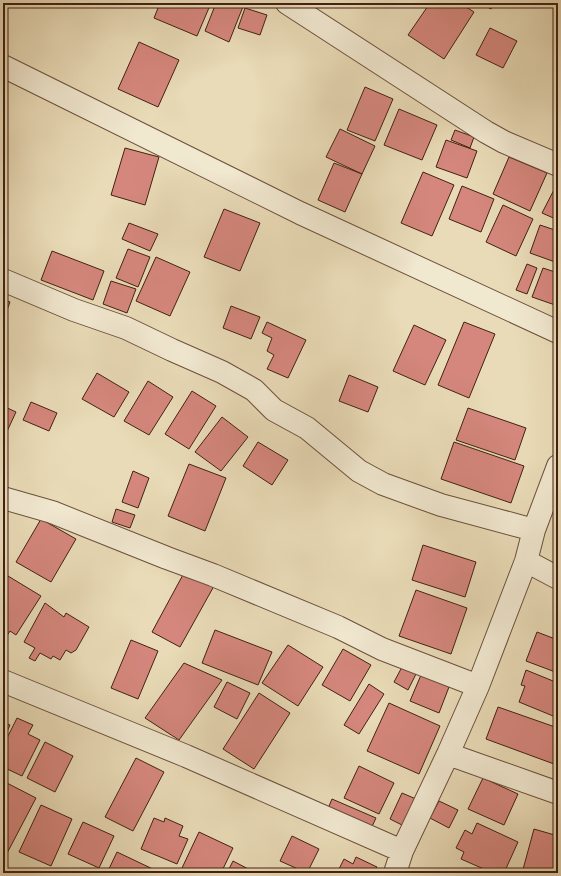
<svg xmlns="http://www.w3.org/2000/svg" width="561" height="876" font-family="'Libre Caslon Text',serif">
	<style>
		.building { fill: #d5877d; stroke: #422113 }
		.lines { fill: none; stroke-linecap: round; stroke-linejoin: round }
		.minor-casing { stroke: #6c503c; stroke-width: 24 }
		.minor { stroke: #f1e8d0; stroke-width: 22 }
	</style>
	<rect width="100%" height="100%" fill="#e9dbb7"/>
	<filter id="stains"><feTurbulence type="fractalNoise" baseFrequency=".005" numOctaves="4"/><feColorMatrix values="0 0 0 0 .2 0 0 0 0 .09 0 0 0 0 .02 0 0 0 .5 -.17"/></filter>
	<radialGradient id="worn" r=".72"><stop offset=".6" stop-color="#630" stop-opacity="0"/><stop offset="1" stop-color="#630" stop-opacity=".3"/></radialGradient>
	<path class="building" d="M 160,3 L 211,3 L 197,36 L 154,18 Z
		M 216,3 L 241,3 L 244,4 L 229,42 L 205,31 Z
		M 430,3 L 460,3 L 474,12 L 444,59 L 408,35 Z
		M 480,3 L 495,3 L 491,9 Z
		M 245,8 L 267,15 L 260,35 L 238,28 Z
		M 490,28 L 517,41 L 503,68 L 476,55 Z
		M 139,42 L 179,60 L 158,107 L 118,89 Z
		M 365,87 L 393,99 L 375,141 L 347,130 Z
		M 399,109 L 437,125 L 422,160 L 384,145 Z
		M 340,129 L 375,146 L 362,174 L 326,157 Z
		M 455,130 L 474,137 L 470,148 L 451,140 Z
		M 446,140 L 477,151 L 467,178 L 436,167 Z
		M 125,148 L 159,157 L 145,205 L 111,195 Z
		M 509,157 L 547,173 L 530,211 L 493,194 Z
		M 334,163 L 362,174 L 345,212 L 318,200 Z
		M 423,172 L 454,185 L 432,236 L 401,223 Z
		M 558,182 L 558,220 L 542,213 Z
		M 462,186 L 494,199 L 481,232 L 449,219 Z
		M 503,205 L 533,219 L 516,256 L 486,242 Z
		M 224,209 L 260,223 L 240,271 L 204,257 Z
		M 129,223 L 158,234 L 150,251 L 122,239 Z
		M 540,225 L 558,231 L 558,263 L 530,253 Z
		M 128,249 L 150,257 L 138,287 L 116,278 Z
		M 52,251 L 104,271 L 93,300 L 41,280 Z
		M 156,257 L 190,272 L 170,316 L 136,301 Z
		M 527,264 L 537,268 L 527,294 L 516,290 Z
		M 543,268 L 558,273 L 558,306 L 532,297 Z
		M 111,281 L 136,289 L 127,313 L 103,304 Z
		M 3,299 L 10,302 L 3,321 Z
		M 231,306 L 260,317 L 251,339 L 223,328 Z
		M 267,322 L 306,340 L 288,378 L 267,369 L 274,355 L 267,351 L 272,338 L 262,333 Z
		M 464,322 L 495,334 L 469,398 L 438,385 Z
		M 414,325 L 446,340 L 425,385 L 393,371 Z
		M 97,373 L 129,392 L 114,417 L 82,399 Z
		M 349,375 L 378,387 L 368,412 L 339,401 Z
		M 148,381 L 173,397 L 149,435 L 124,421 Z
		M 192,391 L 216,406 L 189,449 L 165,434 Z
		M 31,402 L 57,413 L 49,431 L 23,420 Z
		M 3,406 L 16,412 L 3,440 Z
		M 468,408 L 526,428 L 515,460 L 456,440 Z
		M 222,417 L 248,437 L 221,471 L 195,452 Z
		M 258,442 L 288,460 L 272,485 L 243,466 Z
		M 454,442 L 524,466 L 511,503 L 441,479 Z
		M 189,464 L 226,478 L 205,531 L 168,516 Z
		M 133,471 L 149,478 L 138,508 L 122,502 Z
		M 116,509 L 135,515 L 130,528 L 112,522 Z
		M 41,519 L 76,539 L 51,582 L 16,562 Z
		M 423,545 L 476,562 L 465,597 L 412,580 Z
		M 185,571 L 214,586 L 180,647 L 152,632 Z
		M 8,576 L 41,596 L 16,635 L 10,631 L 3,642 L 3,583 Z
		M 416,590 L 467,608 L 451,654 L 399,636 Z
		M 45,603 L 64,617 L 66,613 L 89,627 L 76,650 L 71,653 L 66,650 L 60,660 L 53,656 L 51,659 L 40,653 L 35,661 L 29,658 L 35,648 L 24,642 Z
		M 215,630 L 272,652 L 258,685 L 202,663 Z
		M 537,632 L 558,640 L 558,673 L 526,661 Z
		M 131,640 L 158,651 L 138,699 L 111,688 Z
		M 288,645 L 323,667 L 298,706 L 262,683 Z
		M 343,649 L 371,665 L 350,701 L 322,685 Z
		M 184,663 L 222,680 L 179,740 L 145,718 Z
		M 402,667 L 416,674 L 408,690 L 394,682 Z
		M 526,670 L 558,683 L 558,718 L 519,702 L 525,686 L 521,685 Z
		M 421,675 L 449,687 L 439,713 L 410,701 Z
		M 227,682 L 250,693 L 237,719 L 214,707 Z
		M 369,684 L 384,694 L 359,734 L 344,725 Z
		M 259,693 L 290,713 L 254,769 L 223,749 Z
		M 389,703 L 440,726 L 419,774 L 367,751 Z
		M 498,707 L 558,728 L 558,754 L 554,764 L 486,739 Z
		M 17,718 L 33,725 L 28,734 L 40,740 L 22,776 L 3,767 L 3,746 Z
		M 3,722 L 10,725 L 4,738 L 3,738 Z
		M 45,742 L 73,756 L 55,792 L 27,778 Z
		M 136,758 L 164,772 L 133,831 L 105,817 Z
		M 359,766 L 394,783 L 379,814 L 344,798 Z
		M 483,778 L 518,794 L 504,825 L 468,809 Z
		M 3,781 L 36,798 L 4,859 L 3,859 Z
		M 402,793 L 416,799 L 404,826 L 390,819 Z
		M 332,799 L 376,818 L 369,833 L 326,813 Z
		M 439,801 L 458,810 L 449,828 L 430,818 Z
		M 41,805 L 72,819 L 51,866 L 19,852 Z
		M 154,818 L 164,822 L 165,818 L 183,826 L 179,836 L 188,839 L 177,864 L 141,849 Z
		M 83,822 L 114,836 L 99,868 L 68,854 Z
		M 477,823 L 518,842 L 504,873 L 493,873 L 461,859 L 464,852 L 456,848 L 465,830 L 472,834 Z
		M 534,829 L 558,836 L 558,861 L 555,873 L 522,873 Z
		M 199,832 L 233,848 L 221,873 L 194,873 L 182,868 Z
		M 292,836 L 319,849 L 307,873 L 280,861 Z
		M 117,852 L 157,871 L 156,873 L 107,873 Z
		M 356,857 L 377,867 L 374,873 L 337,873 L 344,859 L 353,864 Z
		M 233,861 L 256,873 L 227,873 Z"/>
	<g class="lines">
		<g class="minor-casing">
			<path id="minor" d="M 287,3 L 486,132 L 504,142 L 558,165
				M 3,66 L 300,213 L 558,332
				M 3,280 L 74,310 L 126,328 L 172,350 L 222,372 L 254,390 L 274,410 L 307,428 L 359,471 L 383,484 L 441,505 L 534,530
				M 3,498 L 52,512 L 167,558 L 213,575 L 338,627 L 382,649 L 478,686
				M 526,561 L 558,578
				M 3,681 L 186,756 L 402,851
				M 448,754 L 558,793
				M 395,873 L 402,851 L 448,754 L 478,686 L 526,561 L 534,530 L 558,466"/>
		</g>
		<use href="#minor" class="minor"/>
	</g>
	<rect width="561" height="876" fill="none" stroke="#e9dbb7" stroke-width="16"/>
	<rect x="4" y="4" width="553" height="868" fill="none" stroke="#422113" stroke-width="2"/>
	<rect x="8" y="8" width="545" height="860" fill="none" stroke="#422113"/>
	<rect width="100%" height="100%" filter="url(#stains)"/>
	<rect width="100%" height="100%" fill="url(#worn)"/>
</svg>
